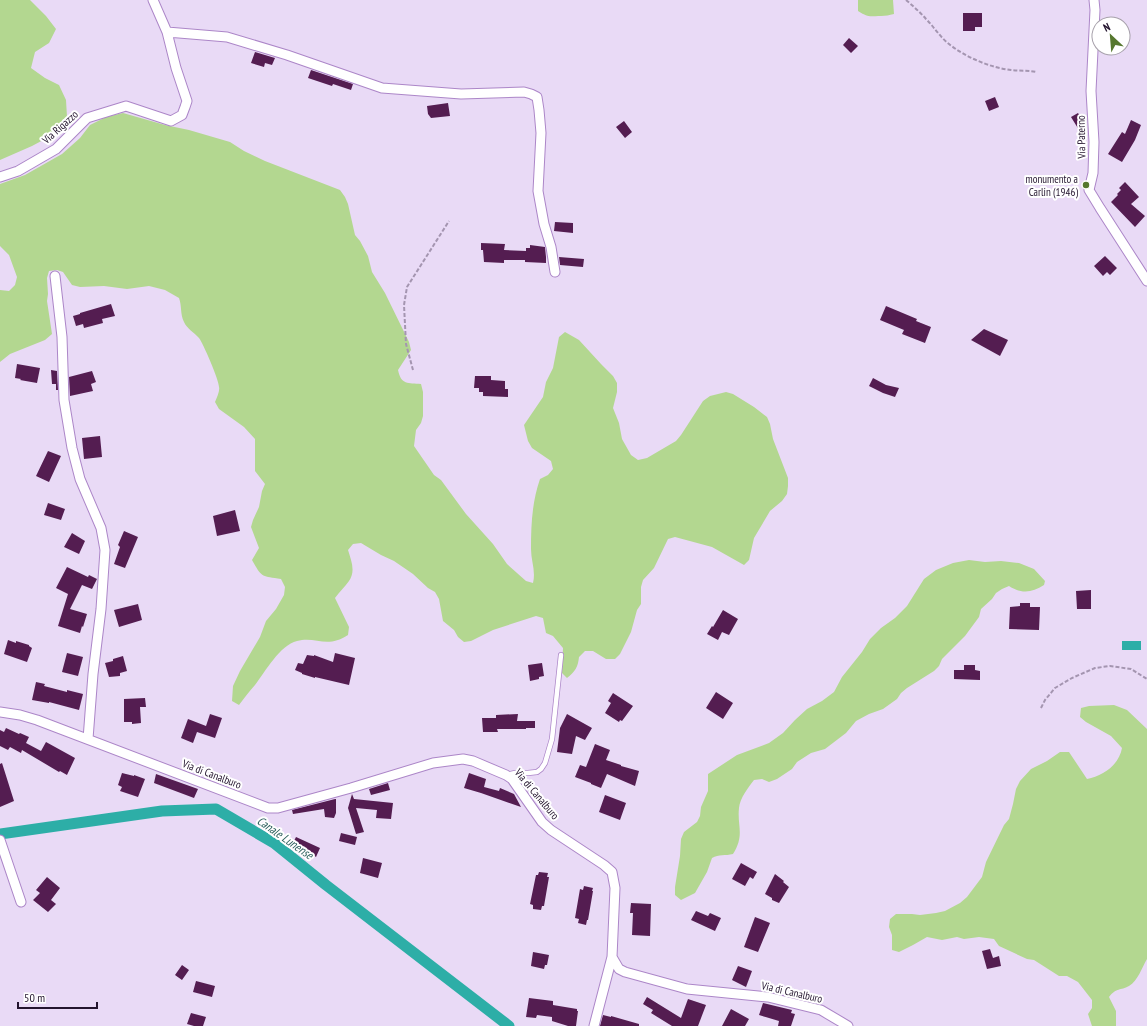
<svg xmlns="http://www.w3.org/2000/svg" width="1147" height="1026" font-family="'PT Sans Narrow',sans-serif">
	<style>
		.green { fill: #b3d790 }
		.water { fill: #2daea7 }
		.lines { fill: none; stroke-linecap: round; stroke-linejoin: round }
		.canal { stroke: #2daea7; stroke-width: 11 }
		.building { fill: #541d51 }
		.service-casing { stroke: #ac86c8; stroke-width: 6 }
		.minor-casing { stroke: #ac86c8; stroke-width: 11 }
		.path { stroke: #a495b0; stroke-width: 2; stroke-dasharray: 4 2; stroke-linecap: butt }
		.service { stroke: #fff; stroke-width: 4.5 }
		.minor { stroke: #fff; stroke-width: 9 }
		.poi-dot { fill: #56782f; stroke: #fff; stroke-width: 1.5 }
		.labels { text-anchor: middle; stroke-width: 4; stroke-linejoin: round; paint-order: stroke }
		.street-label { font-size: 11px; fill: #23142e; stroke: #fff }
		.poi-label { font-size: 11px; fill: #23142e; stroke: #fff; text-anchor: end }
		.water-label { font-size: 12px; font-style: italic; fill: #2c5f5c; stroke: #fff }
	</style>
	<rect width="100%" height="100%" fill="#e9daf6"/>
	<path class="green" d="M 0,0 L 30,0 L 46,16 L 56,29 L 49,43 L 35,52 L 31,68 L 45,78 L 59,85 L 66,100 L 67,117 L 60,131 L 32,146 L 0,160 Z
		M 858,0 L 893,0 L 894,14 C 889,15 886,16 881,16 C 869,16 869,18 858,11 Z
		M 123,113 L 165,125 L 189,130 L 230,142 L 244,151 L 265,161 L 340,190 L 345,197 L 348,204 L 355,235 L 360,241 L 368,256 L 372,272 L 385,293 L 409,342 L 411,350 L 398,370 C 401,385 408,383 421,384 L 423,392 L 423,416 L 421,423 L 416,430 L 414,446 L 434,475 L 441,480 L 466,514 L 493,544 L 507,564 L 526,581 L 533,583 C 536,571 531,561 531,549 C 531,525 532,502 540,479 L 548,475 L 553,469 L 551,461 L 532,448 L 528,441 L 524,425 L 543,397 L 546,382 L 553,368 L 559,337 L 565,332 L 579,340 L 601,364 L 613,376 L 617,383 L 617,392 L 613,408 L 619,423 L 622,439 L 631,455 L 638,460 L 647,458 L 676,441 L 681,435 L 703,401 L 710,396 L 726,392 L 733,394 L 754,407 L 767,417 L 770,424 L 773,439 L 788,478 L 788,486 L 787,494 L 782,501 L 770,511 L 754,538 L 749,560 L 744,565 L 712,547 L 675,537 L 668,539 L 654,568 L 643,580 L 641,587 L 641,604 L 637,610 L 631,632 L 620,654 L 615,659 L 606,659 L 593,651 L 585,651 L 579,657 C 578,667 575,672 567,678 L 562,673 L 563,648 L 553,636 L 546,633 L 543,618 L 536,616 L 493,630 L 471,641 L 464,642 L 458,637 L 454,630 L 443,621 L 439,599 L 435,592 L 428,588 L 413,574 L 394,561 L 381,555 L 361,543 L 353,544 L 348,550 C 351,560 356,571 349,581 C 345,587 339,592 335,598 L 349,627 L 348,635 C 327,649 316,636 297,641 C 280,645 265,672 255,685 C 249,692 244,698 239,705 L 232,701 L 233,686 L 240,671 L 260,637 L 266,621 L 276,609 L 284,595 L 285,587 L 281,579 C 261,576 262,578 252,560 L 259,548 L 251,527 L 253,520 L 259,507 L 262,491 L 265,484 L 255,471 L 255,439 L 244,427 L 219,409 L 215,402 C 217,397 220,391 219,387 C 219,380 203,343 199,338 C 194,332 187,329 184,322 C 180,314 182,306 179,298 L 165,290 L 149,286 L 127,289 L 104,286 L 80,287 L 72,285 L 63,272 L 57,270 L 49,271 L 47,278 L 48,294 L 47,301 L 52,334 L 45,340 L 10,354 L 0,362 L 0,290 L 9,291 L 15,285 L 17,277 L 9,255 L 0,246 L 0,184 L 25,175 L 62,154 L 80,138 L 90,125 L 106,117 Z
		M 969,560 L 985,562 L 1001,561 L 1019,563 L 1034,569 L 1045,581 L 1044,585 C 1032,593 1021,594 1009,586 L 1002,589 L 996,593 L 992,599 L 981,609 L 979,617 L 965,636 L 942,659 L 939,666 L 934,671 L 907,688 L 901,693 L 897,699 L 883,709 L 869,714 L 856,721 L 846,733 L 825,749 L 811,753 L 797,762 L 792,769 L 777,779 L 769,782 L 762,779 L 754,780 C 748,788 740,798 739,808 C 737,826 745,835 733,854 C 725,856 719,854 712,858 L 707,872 L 695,893 L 681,900 L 675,895 L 675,887 L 680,856 L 681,839 L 684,832 L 697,822 L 700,816 L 701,807 L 708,791 L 708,774 L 737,755 L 769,743 L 783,733 L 795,720 L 807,709 L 822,701 L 834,692 L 842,677 L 862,652 L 870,639 L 881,628 L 895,618 L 907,606 L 924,579 L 936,570 L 953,563 Z
		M 1114,705 L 1127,710 L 1147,729 L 1147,959 C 1142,967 1138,981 1129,986 C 1120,991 1117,987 1109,997 L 1116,1011 L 1116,1026 L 1092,1026 L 1088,1014 L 1092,1008 L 1092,1000 L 1078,982 L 1067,976 L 1059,976 L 1034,960 L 1027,959 L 999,946 L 994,939 L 979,937 L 964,939 L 957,937 L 942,940 L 927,937 L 913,945 L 899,952 L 892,950 L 892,935 L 889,927 L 890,919 L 896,914 L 912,914 L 920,915 L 936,913 L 945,911 L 960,903 L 967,897 L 982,877 L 986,862 L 1004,825 L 1009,819 L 1013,804 L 1016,789 L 1020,781 L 1031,769 L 1047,761 L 1060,752 L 1069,752 L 1087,779 C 1103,776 1119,765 1122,748 L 1111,736 L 1086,722 L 1080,717 L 1081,708 L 1089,706 Z"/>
	<path class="water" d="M 1122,641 L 1141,641 L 1141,650 L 1122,650 Z"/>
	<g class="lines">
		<path class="canal" d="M 0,834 L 162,811 L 216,809 L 274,843 L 326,885 L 509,1026"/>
	</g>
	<path class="building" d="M 963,13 L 982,13 L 982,27 L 975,27 L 975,31 L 963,31 Z
		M 849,38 L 858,46 L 851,53 L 843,45 Z
		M 255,52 L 275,58 L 272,65 L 265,63 L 264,67 L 251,63 Z
		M 311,70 L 353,84 L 351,90 L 333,84 L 332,86 L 308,78 Z
		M 995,97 L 999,107 L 989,111 L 985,101 Z
		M 448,103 L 450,116 L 431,118 L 428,114 L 427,106 Z
		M 1078,113 L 1086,126 L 1079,130 L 1071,117 Z
		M 1131,120 L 1141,125 L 1135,140 L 1122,162 L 1108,154 L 1122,132 L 1125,134 Z
		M 624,121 L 632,132 L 625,138 L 616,127 Z
		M 1125,182 L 1139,197 L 1131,204 L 1145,216 L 1135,227 L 1111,202 L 1118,195 L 1117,194 L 1121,190 L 1119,188 Z
		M 555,222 L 573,223 L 573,233 L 554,231 Z
		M 481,243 L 505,244 L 504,250 L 526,251 L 526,248 L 530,248 L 530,245 L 545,247 L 546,257 L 546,263 L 525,262 L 525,260 L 504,260 L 504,263 L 484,262 L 483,250 L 481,250 Z
		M 1105,256 L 1117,268 L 1110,275 L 1107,272 L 1103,276 L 1094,266 Z
		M 559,257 L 584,259 L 583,267 L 560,265 Z
		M 111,304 L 115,316 L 102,319 L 103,323 L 84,328 L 83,324 L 76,326 L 73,316 L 80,314 L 80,313 Z
		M 886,306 L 917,319 L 916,321 L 931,327 L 925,343 L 902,334 L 904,330 L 880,320 Z
		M 984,329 L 1008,340 L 1000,356 L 971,340 Z
		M 17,364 L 40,368 L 37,383 L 20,380 L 21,379 L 15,378 Z
		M 51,370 L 57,371 L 58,390 L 56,390 L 56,384 L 52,384 Z
		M 92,371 L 96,382 L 91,384 L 93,391 L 70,396 L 69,377 Z
		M 475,376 L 491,376 L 491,380 L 505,381 L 505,389 L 508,389 L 508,397 L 483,396 L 483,392 L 479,392 L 479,388 L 474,388 Z
		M 873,378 L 886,385 L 899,388 L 895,397 L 883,393 L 869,386 Z
		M 100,436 L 102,457 L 84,459 L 82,438 Z
		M 48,451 L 61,456 L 49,482 L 36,476 Z
		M 48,503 L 65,509 L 61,520 L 44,515 Z
		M 235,510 L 240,531 L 217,536 L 213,516 Z
		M 124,531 L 138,537 L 125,568 L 114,564 L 120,547 L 118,545 Z
		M 72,533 L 85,541 L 79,554 L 64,547 Z
		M 67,567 L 88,577 L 89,575 L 97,579 L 92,589 L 82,585 L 70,609 L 87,614 L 83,627 L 82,626 L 80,633 L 58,626 L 68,594 L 56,588 Z
		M 1091,590 L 1091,609 L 1077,609 L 1076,591 Z
		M 1020,603 L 1030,603 L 1030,607 L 1040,607 L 1039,630 L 1009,629 L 1010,607 L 1020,606 Z
		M 138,604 L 142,620 L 119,627 L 114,610 Z
		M 723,610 L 738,619 L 729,635 L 722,632 L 718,640 L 707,634 L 712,626 L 713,627 Z
		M 8,640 L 16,643 L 16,641 L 29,645 L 29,646 L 32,648 L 27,662 L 4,654 Z
		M 67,653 L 83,657 L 78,676 L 62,672 Z
		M 335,653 L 355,658 L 349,685 L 315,677 L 315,678 L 302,674 L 302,673 L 295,670 L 298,663 L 303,664 L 307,655 L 314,656 L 314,655 L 333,662 Z
		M 123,656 L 127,671 L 120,673 L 120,676 L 109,677 L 105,663 L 113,661 L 113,659 Z
		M 542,663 L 544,676 L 539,677 L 539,679 L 530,681 L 528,665 Z
		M 964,665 L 975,665 L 975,670 L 980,671 L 980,680 L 954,679 L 954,670 L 964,670 Z
		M 36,682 L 45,684 L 44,686 L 67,692 L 67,690 L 83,694 L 79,710 L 49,702 L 49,703 L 32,700 Z
		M 716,692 L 733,703 L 723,719 L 706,708 Z
		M 613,693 L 633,706 L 622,721 L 620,720 L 619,722 L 605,713 L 611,703 L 608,701 Z
		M 145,698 L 146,707 L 140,707 L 141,723 L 132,724 L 132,722 L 124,722 L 124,699 Z
		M 210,714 L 222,718 L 215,738 L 197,732 L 193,743 L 181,738 L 188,719 L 206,726 Z
		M 518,714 L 517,721 L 535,721 L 535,728 L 526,728 L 526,729 L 497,729 L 498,732 L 483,732 L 482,718 L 496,718 L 496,715 Z
		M 567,714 L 592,728 L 585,740 L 576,736 L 572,754 L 557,752 L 560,728 Z
		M 6,728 L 19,734 L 20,733 L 29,737 L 26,743 L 41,751 L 46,742 L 75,758 L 67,775 L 60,771 L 59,772 L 22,750 L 21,753 L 10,747 L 8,750 L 0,746 L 0,730 L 4,732 Z
		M 595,744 L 610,750 L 606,760 L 621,765 L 621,766 L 639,771 L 635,786 L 607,774 L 601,788 L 591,784 L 591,783 L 575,777 L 580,765 L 586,767 Z
		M 2,763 L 14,801 L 0,807 L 0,764 Z
		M 122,773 L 134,776 L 134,775 L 145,779 L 138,797 L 120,791 L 122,787 L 118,785 Z
		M 469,773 L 486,779 L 484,787 L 499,791 L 500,788 L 514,794 L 521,807 L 481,793 L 464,788 Z
		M 156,774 L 198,789 L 194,798 L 154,783 Z
		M 388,783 L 390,790 L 371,795 L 369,789 Z
		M 352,794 L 354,799 L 393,803 L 391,819 L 376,818 L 377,810 L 356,808 L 364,832 L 356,834 L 348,808 Z
		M 605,795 L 626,803 L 620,820 L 599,812 Z
		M 335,799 L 336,799 L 336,813 L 334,818 L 325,817 L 324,809 L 293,814 L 292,810 Z
		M 341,833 L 357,837 L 355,845 L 339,841 Z
		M 296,837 L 320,848 L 316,857 L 294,841 Z
		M 363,858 L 382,863 L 378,878 L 360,873 Z
		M 741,863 L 757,872 L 753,879 L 750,877 L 745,886 L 732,879 Z
		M 539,872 L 548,873 L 547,877 L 549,877 L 544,906 L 542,906 L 541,910 L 533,909 L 533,905 L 530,904 L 536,875 L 538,875 Z
		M 775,874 L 784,881 L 783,882 L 789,887 L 779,903 L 772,900 L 772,898 L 765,894 Z
		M 47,877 L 60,888 L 51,900 L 56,904 L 48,912 L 33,900 L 40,893 L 36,890 Z
		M 584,886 L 593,888 L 592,891 L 593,891 L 588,920 L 587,920 L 586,925 L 578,923 L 579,919 L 575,918 L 580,889 L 583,890 Z
		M 631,903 L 651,904 L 650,936 L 632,935 L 633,913 L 630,913 Z
		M 696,911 L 708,916 L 710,913 L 721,918 L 715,931 L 691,920 Z
		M 755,917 L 770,923 L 758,952 L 744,947 Z
		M 990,949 L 993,958 L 999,956 L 1001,966 L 987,969 L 982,951 Z
		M 533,952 L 549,955 L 547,965 L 545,965 L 544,969 L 531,966 Z
		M 182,965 L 189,970 L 182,980 L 175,975 Z
		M 738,966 L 752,971 L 746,987 L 732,980 Z
		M 196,981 L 215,986 L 212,997 L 193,992 Z
		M 647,997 L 681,1018 L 688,999 L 706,1005 L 698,1026 L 672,1026 L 651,1013 L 653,1010 L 643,1004 Z
		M 529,998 L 553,1001 L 553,1005 L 577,1009 L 577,1011 L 578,1011 L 576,1026 L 568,1026 L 552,1021 L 552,1017 L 537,1015 L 536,1018 L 526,1017 Z
		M 763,1003 L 792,1010 L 791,1013 L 795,1014 L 791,1026 L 778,1026 L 779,1021 L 759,1015 Z
		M 731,1009 L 749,1019 L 745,1026 L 722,1026 Z
		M 191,1013 L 206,1017 L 203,1026 L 194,1026 L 187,1024 Z
		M 603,1015 L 611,1017 L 611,1016 L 639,1024 L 639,1026 L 600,1026 Z"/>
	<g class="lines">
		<g class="service-casing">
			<path id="service" d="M 506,775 L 515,773 L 528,773 L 537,772 L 541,769 L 545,763 L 552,739 L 561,655"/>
		</g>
		<g class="minor-casing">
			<path id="minor" d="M 1094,0 L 1095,10 L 1091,91 L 1094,142 L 1093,173 L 1089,190 L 1100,208 L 1147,281
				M 167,32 L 227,37 L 287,55 L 382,88 L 461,94 L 524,92 L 531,94 L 537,97 L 539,110 L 541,133 L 538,191 L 544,224 L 551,247 L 555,272
				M 0,177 L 18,171 L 56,149 L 87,118 L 126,106 L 171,121 L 182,115 L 185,107 L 187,101 L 176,68 L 167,32 L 153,0
				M 55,276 L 62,337 L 64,400 L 72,448 L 80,479 L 101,528 L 105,550 L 101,609 L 93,674 L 88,739
				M 0,712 L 20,715 L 37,720 L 268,808 L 278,808 L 351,788 L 433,763 L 463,759 L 473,761 L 506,775 L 512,779 L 542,822 L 551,830 L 604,865 L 612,872 L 615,888 L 612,957 L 619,969 L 625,972 L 687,989 L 768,997 L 821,1010 L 848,1026
				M 0,840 L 21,902
				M 594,1026 L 612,957"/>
		</g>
		<path class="path" d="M 906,0 C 913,6 920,12 926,19 C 934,27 940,37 949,44 C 965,57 991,68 1011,70 C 1019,71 1027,70 1036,72
			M 413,370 L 406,344 L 404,305 L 407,287 L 449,221
			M 1041,708 L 1045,700 L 1055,688 L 1072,678 L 1095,668 L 1110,666 L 1131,669 L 1147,679"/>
		<use href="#service" class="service"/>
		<use href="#minor" class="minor"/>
	</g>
	<circle class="poi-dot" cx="1086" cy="185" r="4"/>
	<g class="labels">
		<g class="street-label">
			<text transform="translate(60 127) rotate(-42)" y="4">Via Rigazzo</text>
			<text transform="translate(1081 137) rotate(-91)" y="4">Via Paterno</text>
			<text transform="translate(212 774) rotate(21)" y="4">Via di Canalburo</text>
			<text transform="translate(537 794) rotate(50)" y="4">Via di Canalburo</text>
			<text transform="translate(792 992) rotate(13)" y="4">Via di Canalburo</text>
		</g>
		<g class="poi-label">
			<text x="1078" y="183">monumento a<tspan x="1078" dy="13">Carlin (1946)</tspan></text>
		</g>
		<g class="water-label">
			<text transform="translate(285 838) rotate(35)" y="4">Canale Lunense</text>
		</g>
	</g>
	<g transform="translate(1111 36) rotate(334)"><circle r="19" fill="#ffffff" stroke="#a7a1ab"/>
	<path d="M0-3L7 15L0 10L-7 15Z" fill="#56782f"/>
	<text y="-6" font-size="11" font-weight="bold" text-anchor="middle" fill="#23142e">N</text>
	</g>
	<path d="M18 1002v6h79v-6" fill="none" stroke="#23142e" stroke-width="2"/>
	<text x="24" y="1002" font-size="12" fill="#23142e" stroke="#ffffff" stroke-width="3" paint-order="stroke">50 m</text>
</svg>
